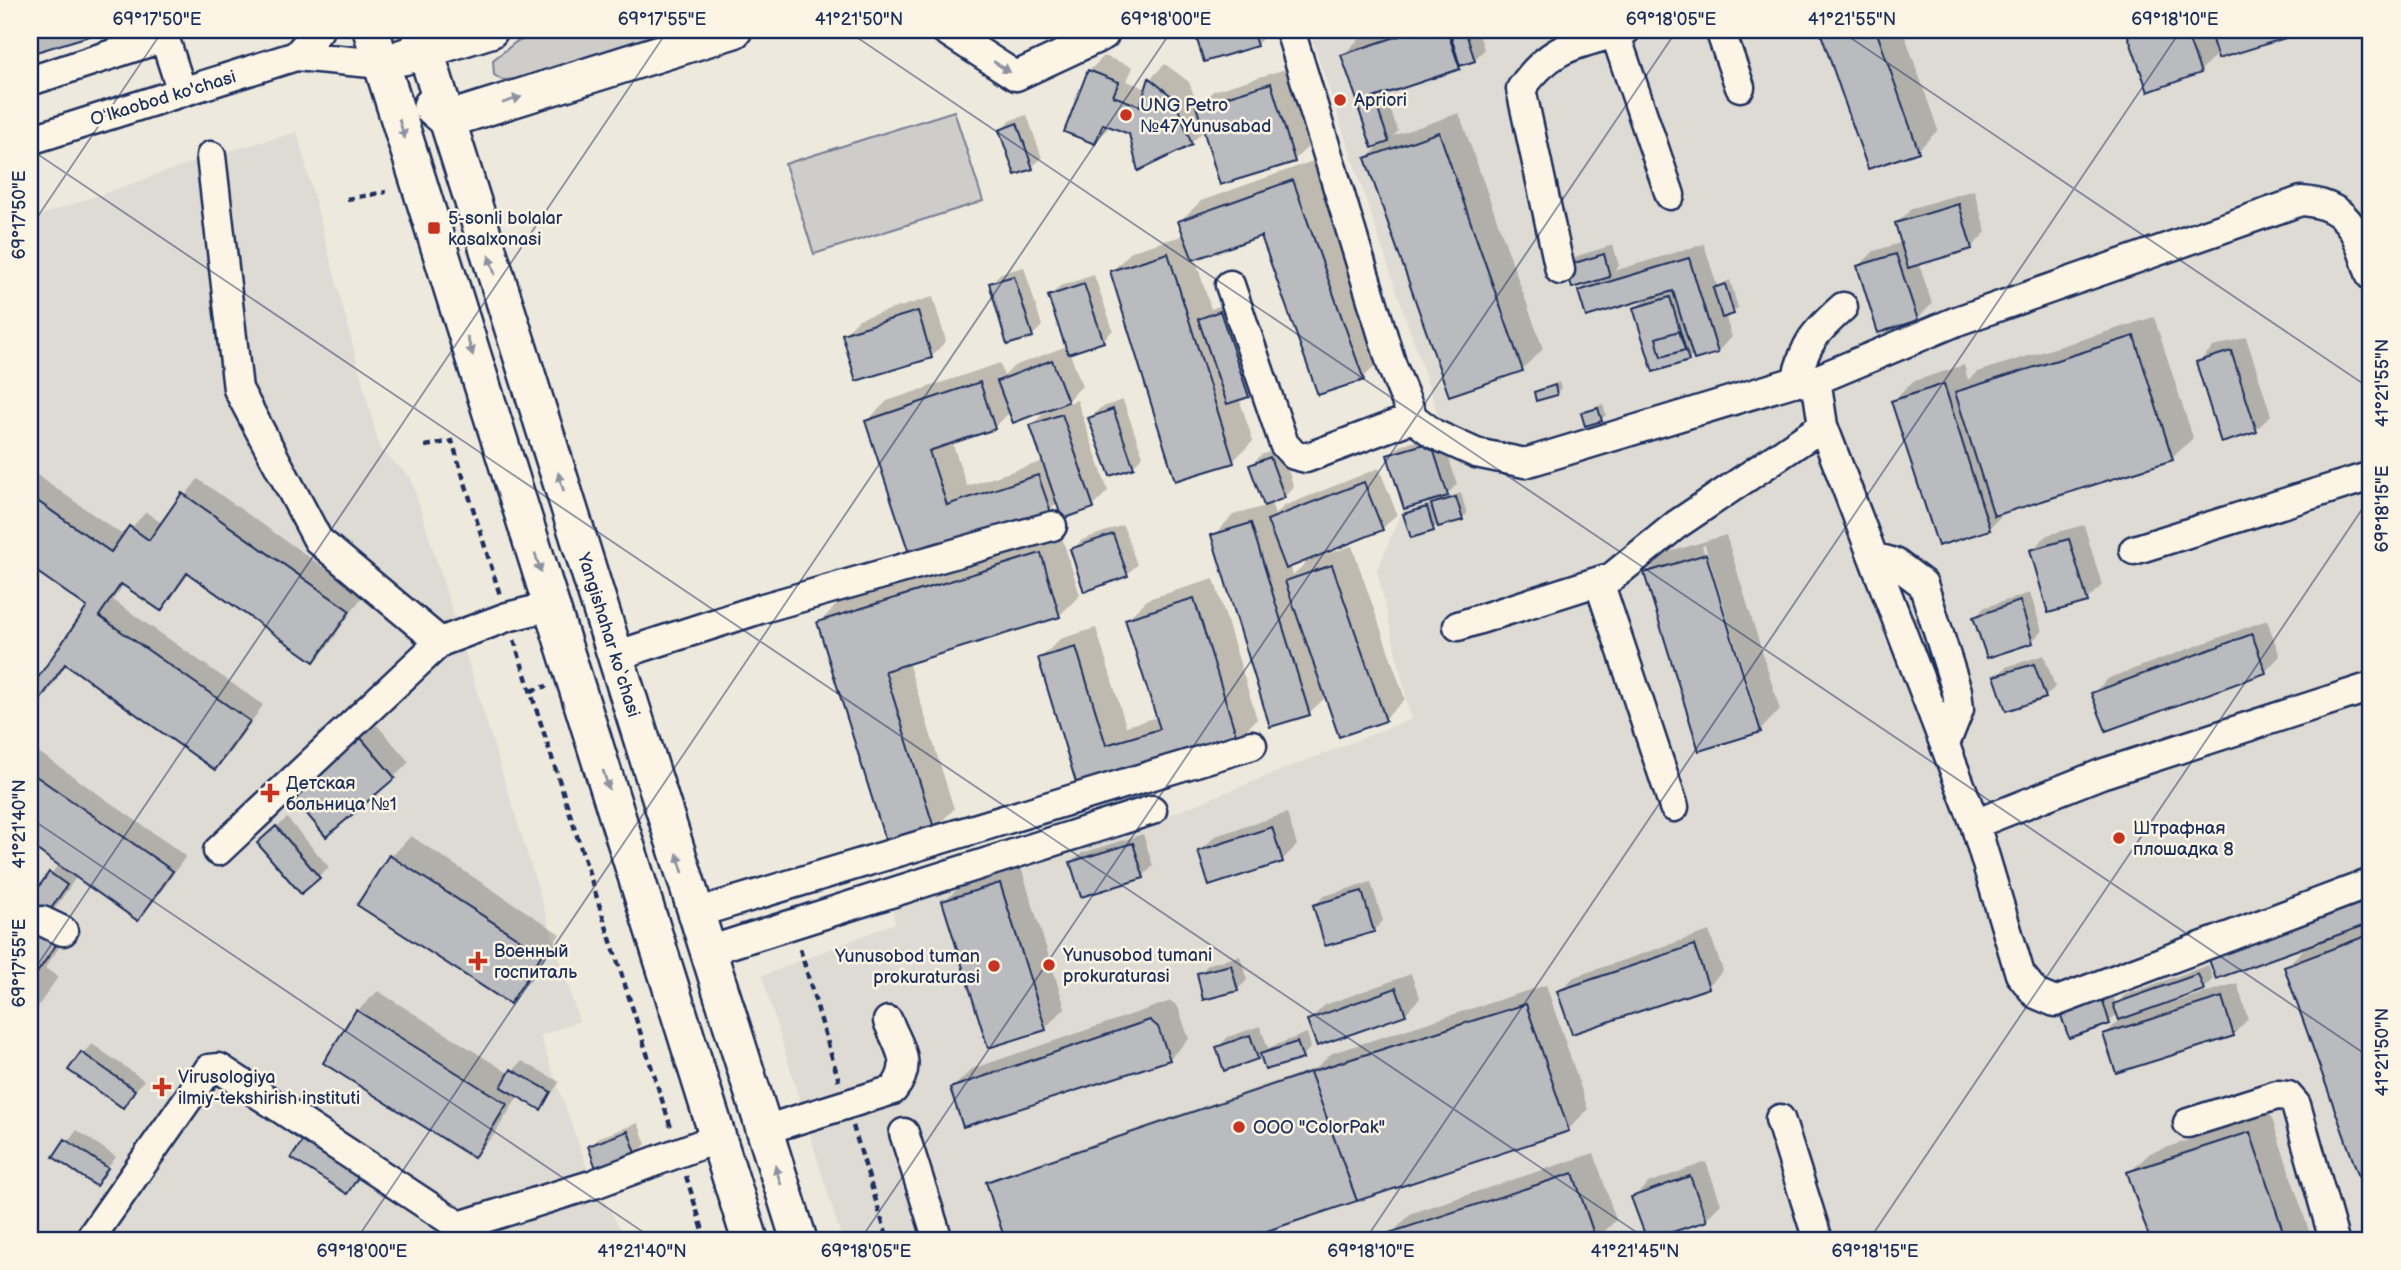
<svg xmlns="http://www.w3.org/2000/svg" width="2401" height="1270" font-family="'Balsamiq Sans',sans-serif">
	<style>
		.built { fill: #dedbd4 }
		.green { fill: #cfcdca; stroke: #757e94; stroke-width: 2 }
		.shadow { fill: #0003; fill-rule: evenodd }
		.building { fill: #babbbe; stroke: #1b2f5e; stroke-width: 2 }
		.lines { fill: none; stroke-linecap: round; stroke-linejoin: round }
		.minor-casing { stroke: #1b2f5e; stroke-width: 33 }
		.major-casing { stroke: #1b2f5e; stroke-width: 40 }
		.path { stroke: #1b2f5e; stroke-width: 4.5; stroke-dasharray: 7 5; stroke-linecap: butt }
		.minor { stroke: #fcf5e5; stroke-width: 28 }
		.major { stroke: #fcf5e5; stroke-width: 35 }
		.oneway { fill: #8c92a2 }
		.ticks { fill: none; stroke: #1b2f5e; stroke-width: 2; stroke-opacity: 0.45 }
		.poi-dot { fill: #c8321e; stroke: #fcf5e5; stroke-width: 2.5 }
		.labels { text-anchor: middle; stroke-width: 5; stroke-linejoin: round; paint-order: stroke }
		.street-label { font-size: 18px; fill: #1b2f5e; stroke: #fcf5e5 }
		.poi-label { font-size: 18px; fill: #1b2f5e; stroke: #fcf5e5; text-anchor: start }
		.neatline { fill: none; stroke: #1b2f5e; stroke-width: 2.5 }
		.ticks-label { font-size: 18px; text-anchor: middle; fill: #1b2f5e }
	</style>
	<rect width="100%" height="100%" fill="#eee9dd"/>
	<filter id="ink" filterUnits="userSpaceOnUse"><feTurbulence type="fractalNoise" baseFrequency=".0143" numOctaves="2"/><feDisplacementMap in="SourceGraphic" scale="14" xChannelSelector="R" yChannelSelector="G"/><feConvolveMatrix kernelMatrix="1 2 1 2 8 2 1 2 1" color-interpolation-filters="sRGB"/></filter>
	<g filter="url(#ink)">
		<path class="built" d="M 1309,30 L 2371,30 L 2371,1240 L 842,1240 L 762,976 L 895,923 L 892,910 L 1121,834 L 1411,719 L 1377,570 L 1441,423 Z
			M 297,132 L 380,449 L 411,478 L 579,1021 L 540,1036 L 590,1176 L 627,1240 L 30,1240 L 30,219 L 211,156 Z"/>
		<path class="green" d="M 555,30 L 670,30 L 517,79 L 502,80 L 494,75 L 493,60 L 516,42 Z
			M 954,111 L 983,201 L 814,254 L 785,164 Z"/>
		<path class="shadow" d="M 1196,30 L 1271,30 L 1257,44 L 1206,60 Z
			M 1389,30 L 1478,30 L 1484,50 L 1474,60 L 1385,94 L 1398,131 L 1393,136 L 1459,113 L 1543,349 L 1522,369 L 1367,158 L 1382,143 L 1360,107 L 1369,97 L 1343,55 L 1358,40 Z
			M 1823,30 L 1903,30 L 1938,130 L 1918,150 Z
			M 2128,30 L 2305,30 L 2219,57 L 2218,53 L 2200,71 L 2149,89 Z
			M 1104,56 L 1133,67 L 1127,81 L 1147,89 L 1150,79 L 1165,64 L 1189,82 L 1198,106 L 1213,91 L 1286,69 L 1310,145 L 1294,160 L 1205,130 L 1191,143 L 1131,133 L 1111,125 L 1095,142 L 1089,71 Z
			M 1027,115 L 1042,158 L 1032,167 L 1016,173 L 1001,130 L 1011,120 Z
			M 1313,161 L 1383,358 L 1363,378 L 1262,234 L 1195,258 L 1211,309 L 1230,302 L 1258,385 L 1248,395 L 1239,398 L 1253,441 L 1233,461 L 1112,271 L 1132,251 L 1185,235 L 1180,221 L 1201,201 Z
			M 1974,190 L 1986,232 L 1971,248 L 1919,263 L 1932,304 L 1917,319 L 1859,266 L 1874,251 L 1903,242 L 1897,223 L 1912,208 Z
			M 1704,244 L 1717,286 L 1730,280 L 1738,308 L 1725,315 L 1732,337 L 1717,352 L 1694,354 L 1688,360 L 1635,309 L 1647,297 L 1580,291 L 1590,281 L 1567,266 L 1577,256 L 1613,245 L 1619,266 L 1614,271 Z
			M 1024,267 L 1042,326 L 1032,336 L 991,283 L 1001,273 Z
			M 1094,275 L 1113,330 L 1103,340 L 1069,351 L 1082,386 L 1063,405 L 1077,400 L 1108,491 L 1093,506 L 1058,502 L 1050,510 L 912,556 L 867,421 L 887,401 L 1000,363 L 1004,376 L 1014,366 L 1067,346 L 1050,296 L 1060,286 ZM 1050,407 L 1032,425 L 1044,461 L 967,486 L 952,442 L 995,427 L 1011,411 Z
			M 933,297 L 946,341 L 931,357 L 844,334 L 859,319 Z
			M 2154,317 L 2193,438 L 2172,458 L 2008,509 L 1989,528 L 1893,401 L 1914,381 L 1964,365 L 1968,380 L 1977,372 Z
			M 2246,337 L 2271,415 L 2256,430 L 2198,363 L 2213,347 Z
			M 1559,382 L 1561,388 L 1556,393 L 1536,392 Z
			M 1123,400 L 1143,456 L 1133,466 L 1090,418 L 1100,408 Z
			M 1603,404 L 1606,415 L 1601,419 L 1583,413 Z
			M 1441,433 L 1457,484 L 1442,499 L 1461,493 L 1467,514 L 1462,518 L 1439,523 L 1433,529 L 1405,514 L 1410,510 L 1431,504 L 1432,506 L 1442,495 L 1389,456 L 1399,446 Z
			M 1280,448 L 1294,487 L 1284,497 L 1271,502 L 1275,515 L 1284,506 L 1379,468 L 1397,514 L 1382,529 L 1317,555 L 1318,557 L 1352,546 L 1405,699 L 1385,719 L 1327,696 L 1309,713 L 1213,536 L 1233,515 L 1266,506 L 1251,465 L 1261,455 ZM 1312,557 L 1293,575 L 1290,565 Z
			M 30,470 L 124,536 L 146,512 L 163,524 L 198,479 L 363,595 L 329,645 L 314,660 L 190,573 L 161,609 L 124,584 L 113,600 L 263,705 L 230,753 L 215,768 L 67,664 L 30,718 L 30,673 L 39,679 L 90,606 L 30,564 Z
			M 1123,525 L 1137,565 L 1127,574 L 1072,550 L 1082,540 Z
			M 2084,525 L 2102,585 L 2087,600 L 2032,550 L 2047,535 Z
			M 1061,534 L 1080,595 L 1060,615 L 908,662 L 954,809 L 934,829 L 819,623 L 839,602 Z
			M 1726,535 L 1780,710 L 1760,730 L 1646,573 L 1666,553 ZM 1705,545 L 1759,720 L 1756,720 L 1702,546 Z
			M 1214,579 L 1257,719 L 1237,739 L 1080,787 L 1040,659 L 1060,639 L 1096,628 L 1126,726 L 1158,717 L 1127,619 L 1148,599 Z
			M 2030,593 L 2042,631 L 2032,641 L 1975,617 L 1985,607 Z
			M 2267,620 L 2280,656 L 2265,672 L 2093,693 L 2109,678 Z
			M 2044,655 L 2055,687 L 2045,697 L 1996,677 L 2006,667 Z
			M 377,725 L 409,762 L 394,777 L 310,781 Z
			M 30,746 L 186,856 L 153,903 L 138,919 L 77,876 L 54,910 L 75,924 L 45,968 L 58,977 L 30,1018 L 30,893 L 34,896 L 59,864 L 30,843 Z
			M 1287,813 L 1297,845 L 1282,860 L 1200,852 L 1215,836 Z
			M 287,818 L 329,867 L 301,891 L 269,833 Z
			M 1143,834 L 1153,866 L 1143,876 L 1072,863 L 1082,853 Z
			M 411,836 L 560,934 L 530,981 L 509,1001 L 391,857 Z
			M 1020,864 L 1065,1008 L 1045,1028 L 944,902 L 964,882 Z
			M 2371,880 L 2371,1206 L 2286,967 Z
			M 1371,882 L 1383,921 L 1373,931 L 1315,905 L 1324,896 Z
			M 1709,931 L 1723,971 L 1708,986 L 1559,992 L 1574,977 Z
			M 1240,956 L 1247,980 L 1237,990 L 1199,974 L 1209,964 Z
			M 2208,965 L 2213,979 L 2203,989 L 2167,1002 L 2168,1004 L 2237,983 L 2248,1019 L 2233,1035 L 2105,1034 L 2121,1019 L 2118,1013 L 2109,1022 L 2070,1036 L 2062,1013 L 2111,990 L 2116,1004 L 2125,995 Z
			M 1411,974 L 1420,998 L 1405,1014 L 1309,1020 L 1325,1005 Z
			M 1546,985 L 1588,1109 L 1568,1130 L 1234,1240 L 1007,1240 L 988,1182 L 993,1178 L 1316,1068 L 1332,1053 Z
			M 378,991 L 510,1074 L 522,1061 L 560,1082 L 540,1108 L 519,1095 L 494,1135 L 474,1156 L 357,1011 Z
			M 1171,1001 L 1178,1007 L 1189,1039 L 1169,1059 L 952,1089 L 972,1069 Z
			M 1260,1026 L 1268,1048 L 1307,1033 L 1311,1047 L 1302,1057 L 1266,1068 L 1262,1053 L 1257,1057 L 1218,1047 L 1228,1037 Z
			M 92,1044 L 144,1080 L 123,1106 L 82,1054 Z
			M 2270,1113 L 2312,1240 L 2152,1240 L 2129,1173 L 2150,1153 Z
			M 638,1123 L 646,1144 L 636,1154 L 590,1147 L 600,1137 Z
			M 77,1130 L 116,1157 L 95,1183 L 56,1157 Z
			M 1594,1153 L 1616,1220 L 1596,1240 L 1394,1240 L 1391,1234 L 1412,1213 Z
			M 1706,1162 L 1721,1204 L 1706,1219 L 1657,1238 L 1658,1240 L 1643,1240 L 1648,1239 L 1633,1198 L 1648,1183 Z"/>
		<path class="building" d="M 30,30 L 109,30 L 30,54 Z
			M 1194,30 L 1252,30 L 1257,46 L 1204,62 Z
			M 1417,30 L 1447,30 L 1460,69 L 1358,103 L 1341,55 Z
			M 1449,30 L 1465,30 L 1475,61 L 1460,66 Z
			M 1876,30 L 1919,152 L 1868,169 L 1820,31 Z
			M 2126,30 L 2185,30 L 2201,73 L 2148,92 Z
			M 2209,30 L 2311,30 L 2218,59 Z
			M 1088,70 L 1119,82 L 1113,96 L 1140,106 L 1149,78 L 1174,98 L 1192,145 L 1138,171 L 1129,134 L 1103,124 L 1095,144 L 1064,132 Z
			M 1271,83 L 1295,162 L 1220,185 L 1196,106 Z
			M 1375,101 L 1389,142 L 1372,148 L 1358,107 Z
			M 1017,123 L 1033,169 L 1015,175 L 999,130 Z
			M 1439,132 L 1523,371 L 1449,396 L 1365,158 Z
			M 1293,180 L 1364,380 L 1318,395 L 1261,236 L 1193,260 L 1178,221 Z
			M 1959,204 L 1972,249 L 1908,268 L 1895,223 Z
			M 1168,253 L 1234,463 L 1175,481 L 1110,271 Z
			M 1604,254 L 1610,277 L 1572,288 L 1565,266 Z
			M 1896,254 L 1918,320 L 1878,333 L 1857,266 Z
			M 1689,258 L 1718,353 L 1694,360 L 1673,291 L 1586,317 L 1578,291 Z
			M 1014,276 L 1033,337 L 1007,345 L 989,283 Z
			M 1084,284 L 1104,342 L 1068,354 L 1048,296 Z
			M 1725,284 L 1734,314 L 1722,318 L 1713,288 Z
			M 1670,297 L 1689,361 L 1653,372 L 1633,308 Z
			M 918,311 L 932,358 L 856,381 L 842,334 Z
			M 1220,311 L 1249,397 L 1227,404 L 1198,319 Z
			M 1679,331 L 1685,350 L 1661,357 L 1656,338 Z
			M 2134,336 L 2173,460 L 1994,516 L 1955,392 Z
			M 2231,351 L 2257,432 L 2221,443 L 2196,362 Z
			M 1052,360 L 1068,402 L 1013,423 L 997,381 Z
			M 980,382 L 995,429 L 929,451 L 947,505 L 1038,475 L 1051,512 L 911,559 L 865,421 Z
			M 1944,384 L 1990,530 L 1938,546 L 1891,401 Z
			M 1555,385 L 1557,395 L 1536,401 L 1534,392 Z
			M 1598,408 L 1602,421 L 1585,426 L 1581,413 Z
			M 1113,409 L 1134,468 L 1110,476 L 1088,418 Z
			M 1062,414 L 1094,508 L 1062,519 L 1030,425 Z
			M 1431,442 L 1448,496 L 1404,509 L 1387,455 Z
			M 1270,457 L 1285,498 L 1264,506 L 1249,465 Z
			M 1364,482 L 1383,530 L 1286,569 L 1267,520 Z
			M 182,493 L 350,611 L 314,662 L 187,573 L 161,611 L 121,584 L 99,616 L 250,721 L 215,770 L 65,664 L 30,714 L 30,689 L 87,607 L 30,567 L 30,496 L 111,552 L 129,526 L 149,540 Z
			M 1456,497 L 1463,520 L 1438,527 L 1431,504 Z
			M 1427,507 L 1434,531 L 1411,538 L 1403,514 Z
			M 1251,523 L 1310,715 L 1270,727 L 1211,535 Z
			M 1113,534 L 1128,576 L 1084,592 L 1070,549 Z
			M 2069,539 L 2088,602 L 2048,613 L 2030,550 Z
			M 1041,553 L 1060,617 L 885,671 L 935,831 L 887,846 L 817,622 Z
			M 1706,554 L 1761,732 L 1699,751 L 1644,573 Z
			M 1332,565 L 1386,721 L 1339,737 L 1285,581 Z
			M 1194,598 L 1238,741 L 1078,789 L 1038,658 L 1076,647 L 1106,745 L 1160,729 L 1125,619 Z
			M 2020,601 L 2033,643 L 1987,658 L 1973,617 Z
			M 2252,634 L 2266,673 L 2106,731 L 2091,693 Z
			M 2034,664 L 2046,698 L 2006,711 L 1994,676 Z
			M 361,738 L 395,778 L 326,837 L 292,796 Z
			M 30,772 L 173,871 L 138,921 L 30,845 Z
			M 276,826 L 320,878 L 301,894 L 257,843 Z
			M 1272,827 L 1283,862 L 1209,886 L 1198,851 Z
			M 1133,843 L 1144,878 L 1081,897 L 1070,862 Z
			M 389,855 L 542,954 L 510,1004 L 357,905 Z
			M 49,872 L 67,885 L 36,931 L 56,945 L 30,983 L 30,900 Z
			M 1000,883 L 1046,1030 L 988,1048 L 942,901 Z
			M 1362,891 L 1374,932 L 1325,946 L 1313,905 Z
			M 2371,892 L 2371,923 L 2216,979 L 2206,951 Z
			M 2371,934 L 2371,1211 L 2284,967 Z
			M 1694,945 L 1709,988 L 1572,1034 L 1557,991 Z
			M 1231,965 L 1238,991 L 1203,1000 L 1197,973 Z
			M 2198,974 L 2204,990 L 2119,1020 L 2113,1004 Z
			M 1396,988 L 1406,1015 L 1317,1046 L 1307,1020 Z
			M 2222,997 L 2234,1036 L 2116,1073 L 2103,1034 Z
			M 2102,998 L 2110,1024 L 2069,1038 L 2060,1013 Z
			M 1526,1004 L 1569,1131 L 1357,1201 L 1310,1072 Z
			M 356,1010 L 507,1104 L 474,1158 L 323,1063 Z
			M 1150,1020 L 1158,1027 L 1170,1060 L 963,1127 L 950,1088 Z
			M 1250,1035 L 1258,1059 L 1224,1071 L 1216,1047 Z
			M 1297,1042 L 1303,1059 L 1265,1070 L 1260,1054 Z
			M 81,1052 L 135,1090 L 123,1108 L 68,1070 Z
			M 511,1069 L 551,1092 L 541,1110 L 501,1087 Z
			M 1310,1072 L 1357,1201 L 1240,1240 L 1005,1240 L 986,1182 Z
			M 628,1131 L 637,1156 L 597,1171 L 588,1146 Z
			M 2250,1132 L 2286,1240 L 2150,1240 L 2127,1172 Z
			M 306,1136 L 361,1173 L 347,1194 L 291,1158 Z
			M 65,1139 L 108,1168 L 96,1186 L 53,1157 Z
			M 1573,1173 L 1596,1240 L 1392,1240 L 1389,1233 Z
			M 1690,1176 L 1707,1221 L 1647,1240 L 1631,1197 Z"/>
		<g class="lines">
			<g class="minor-casing">
				<path id="minor" d="M 162,30 L 182,92
					M 945,30 L 1016,76 L 1104,35 L 1105,30
					M 1290,30 L 1392,366 L 1413,418 L 1434,434 L 1476,453 L 1525,463 L 1796,381 L 1809,383 L 1818,392 L 1823,426 L 1975,824 L 2020,974 L 2036,994 L 2055,1002 L 2371,883
					M 1720,30 L 1740,87
					M 1615,33 L 1670,195
					M 296,56 L 319,30
					M 30,81 L 165,37
					M 30,140 L 296,56 L 382,64
					M 211,156 L 238,389 L 318,540 L 440,642
					M 1560,270 L 1521,89 C 1552,44 1577,45 1626,30
					M 1230,285 L 1284,444 L 1294,455 L 1306,458 L 1413,418
					M 1796,381 C 1805,343 1814,333 1843,307
					M 1809,383 L 1957,321 L 2301,201 C 2352,204 2357,236 2371,276
					M 2134,550 L 2371,476
					M 1873,557 L 1895,563 L 1923,584 L 1957,691 L 1959,709 L 1945,744
					M 1599,582 L 1674,807
					M 1458,626 L 1612,577 L 1676,525 L 1823,426
					M 615,656 L 763,608 L 1052,526
					M 1975,824 L 2101,774 L 2371,687
					M 218,851 L 440,642 L 507,617 L 551,606
					M 696,913 L 1252,745
					M 42,921 L 63,931
					M 708,951 L 1152,810
					M 1780,1119 L 1818,1240
					M 2188,1123 L 2277,1095 L 2288,1096 L 2296,1105 L 2334,1240
					M 764,1130 L 893,1090 C 914,1064 899,1048 888,1021
					M 904,1133 L 938,1240
					M 89,1240 L 209,1069 L 219,1068 L 459,1226 L 594,1184 L 718,1138"/>
			</g>
			<g class="major-casing">
				<g id="major">
					<path d="M 371,30 L 750,1240"/>
					<path id="s1" d="M 419,30 L 799,1240"/>
					<path d="M 403,57 L 490,30"/>
					<path d="M 431,106 L 447,120 L 734,30"/>
				</g>
			</g>
			<path class="path" d="M 347,199 L 386,192
				M 425,446 L 452,441 L 500,595
				M 514,640 L 672,1131
				M 531,691 L 547,686
				M 800,949 L 839,1081
				M 853,1126 L 888,1240
				M 686,1176 L 706,1240"/>
			<use href="#minor" class="minor"/>
			<use href="#major" class="major"/>
		</g>
		<defs><path id="oneway-solid" d="M-6-.8H1V-3.2L6.5 0L1 3.2V.8H-6Z" transform="scale(1.75)"/></defs>
		<g class="oneway">
			<use href="#oneway-solid" transform="translate(1002 67) rotate(33)"/>
			<use href="#oneway-solid" transform="translate(512 100) rotate(-18)"/>
			<use href="#oneway-solid" transform="translate(402 129) rotate(73)"/>
			<use href="#oneway-solid" transform="translate(492 265) rotate(-107)"/>
			<use href="#oneway-solid" transform="translate(470 346) rotate(73)"/>
			<use href="#oneway-solid" transform="translate(561 482) rotate(-107)"/>
			<use href="#oneway-solid" transform="translate(538 563) rotate(73)"/>
			<use href="#oneway-solid" transform="translate(606 780) rotate(73)"/>
			<use href="#oneway-solid" transform="translate(680 863) rotate(-107)"/>
			<use href="#oneway-solid" transform="translate(778 1175) rotate(-107)"/>
		</g>
	</g>
	<path class="ticks" d="M 846,30 L 2371,1058M 1839,30 L 2371,389M 30,149 L 1648,1240M 30,228 L 163,30M 30,818 L 655,1240M 30,976 L 668,30M 356,1240 L 1172,30M 860,1240 L 1677,30M 1365,1240 L 2181,30M 1869,1240 L 2371,496"/>
	<g class="poi-dot">
		<circle cx="1340" cy="100" r="7"/>
		<circle cx="1126" cy="115" r="7"/>
		<rect x="427" y="221" width="14" height="14" rx="3.5"/>
		<path d="M266.5 782.5h7v7h7v7h-7v7h-7v-7h-7v-7h7z"/>
		<circle cx="2119" cy="838" r="7"/>
		<path d="M474.5 950.5h7v7h7v7h-7v7h-7v-7h-7v-7h7z"/>
		<circle cx="1049" cy="965" r="7"/>
		<circle cx="994" cy="966" r="7"/>
		<path d="M158.5 1076.5h7v7h7v7h-7v7h-7v-7h-7v-7h7z"/>
		<circle cx="1239" cy="1127" r="7"/>
	</g>
	<g class="labels">
		<g class="street-label">
			<text transform="translate(163 98) rotate(-17)" y="6">Oʻlkaobod ko'chasi</text>
			<text dy="6" stroke="none"><textPath href="#s1" startOffset="634">Yangishahar ko‘chasi</textPath></text>
		</g>
		<g class="poi-label">
			<text x="1354" y="106">Apriori</text>
			<text x="1140" y="111">UNG Petro<tspan x="1140" dy="21">№47 Yunusabad</tspan></text>
			<text x="448" y="224">5-sonli bolalar<tspan x="448" dy="21">kasalxonasi</tspan></text>
			<text x="286" y="789">Детская<tspan x="286" dy="21">больница №1</tspan></text>
			<text x="2133" y="834">Штрафная<tspan x="2133" dy="21">плошадка 8</tspan></text>
			<text x="494" y="957">Военный<tspan x="494" dy="21">госпиталь</tspan></text>
			<text x="1063" y="961">Yunusobod tumani<tspan x="1063" dy="21">prokuraturasi</tspan></text>
			<text x="980" y="962" text-anchor="end">Yunusobod tuman<tspan x="980" dy="21">prokuraturasi</tspan></text>
			<text x="178" y="1083">Virusologiya<tspan x="178" dy="21">ilmiy-tekshirish instituti</tspan></text>
			<text x="1253" y="1133">OOO "ColorPak"</text>
		</g>
	</g>
	<rect width="2401" height="1270" fill="none" stroke="#fcf5e5" stroke-width="77"/>
	<rect x="38" y="38" width="2324" height="1194" class="neatline"/>
	<g class="ticks-label">
		<text x="157" y="25">69°17'50"E</text>
		<text x="662" y="25">69°17'55"E</text>
		<text x="859" y="25">41°21'50"N</text>
		<text x="1166" y="25">69°18'00"E</text>
		<text x="1671" y="25">69°18'05"E</text>
		<text x="1852" y="25">41°21'55"N</text>
		<text x="2175" y="25">69°18'10"E</text>
		<text transform="translate(19 215) rotate(-90)" y="6">69°17'50"E</text>
		<text transform="translate(2382 383) rotate(-90)" y="6">41°21'55"N</text>
		<text transform="translate(2382 509) rotate(-90)" y="6">69°18'15"E</text>
		<text transform="translate(19 824) rotate(-90)" y="6">41°21'40"N</text>
		<text transform="translate(19 963) rotate(-90)" y="6">69°17'55"E</text>
		<text transform="translate(2382 1052) rotate(-90)" y="6">41°21'50"N</text>
		<text x="362" y="1257">69°18'00"E</text>
		<text x="642" y="1257">41°21'40"N</text>
		<text x="866" y="1257">69°18'05"E</text>
		<text x="1371" y="1257">69°18'10"E</text>
		<text x="1635" y="1257">41°21'45"N</text>
		<text x="1875" y="1257">69°18'15"E</text>
	</g>
</svg>
